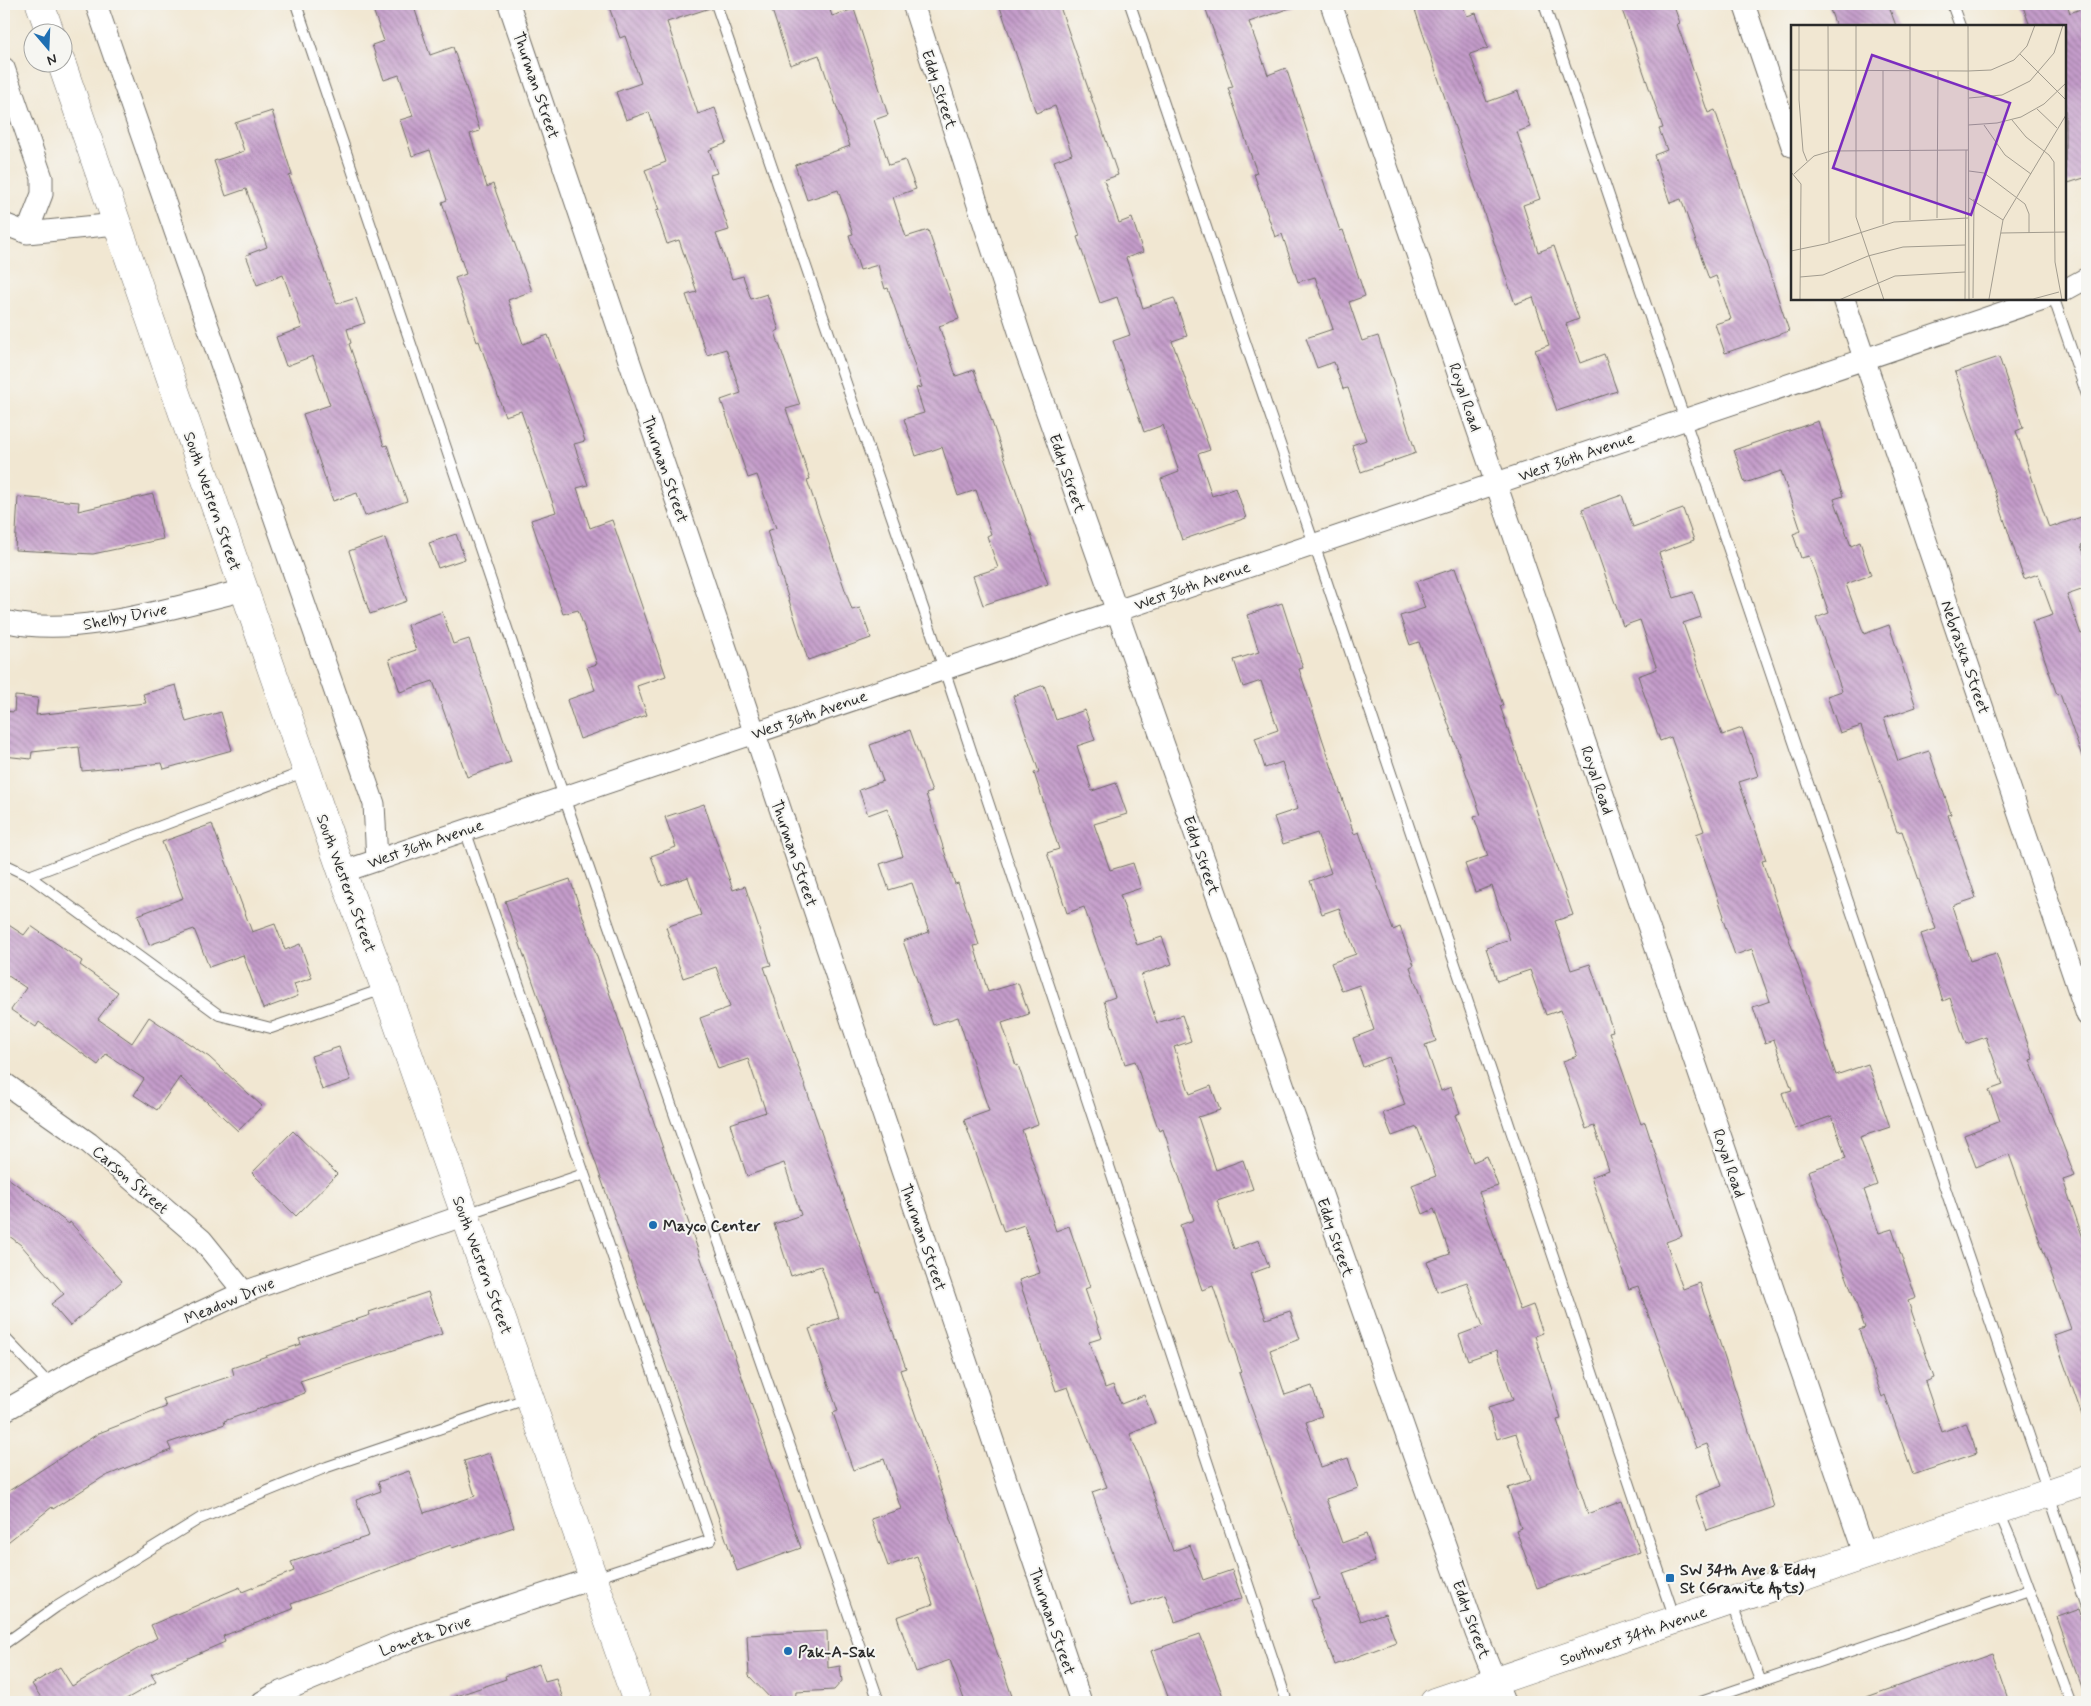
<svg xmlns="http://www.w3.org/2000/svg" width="2091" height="1706" font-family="Mynerve,sans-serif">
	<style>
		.building { fill: url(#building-back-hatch) }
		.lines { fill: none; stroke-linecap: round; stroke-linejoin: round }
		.lane-casing { stroke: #706d65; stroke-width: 12 }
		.street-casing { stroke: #706d65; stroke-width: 23 }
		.secondary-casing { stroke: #706d65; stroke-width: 29 }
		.lane { stroke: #fff; stroke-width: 10 }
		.street { stroke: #fff; stroke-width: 21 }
		.secondary { stroke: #fff; stroke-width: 28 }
		.poi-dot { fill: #1f6fb2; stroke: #f6f6f2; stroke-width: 2 }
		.labels { text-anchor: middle; stroke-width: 4; stroke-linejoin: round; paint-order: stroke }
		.street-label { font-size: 16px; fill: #2b2b2b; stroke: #f6f6f2 }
		.poi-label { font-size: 16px; font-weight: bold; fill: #2b2b2b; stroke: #f6f6f2; text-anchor: start }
		.inset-road { fill: none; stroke: #a29c8f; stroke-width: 1 }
		.view { fill: #7b2cbf; fill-opacity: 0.15; stroke: #7b2cbf; stroke-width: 2.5 }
		.inset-edge { fill: none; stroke: #2b2b2b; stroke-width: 2.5 }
	</style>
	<defs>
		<pattern id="building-back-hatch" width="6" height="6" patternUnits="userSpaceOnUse" patternTransform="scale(1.25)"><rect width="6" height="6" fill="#c49cca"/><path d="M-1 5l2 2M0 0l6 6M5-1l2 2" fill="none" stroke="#9f7fa4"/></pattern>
	</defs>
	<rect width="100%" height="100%" fill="#f6f6f2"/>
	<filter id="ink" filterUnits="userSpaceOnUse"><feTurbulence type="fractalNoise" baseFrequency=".02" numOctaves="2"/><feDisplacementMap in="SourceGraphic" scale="10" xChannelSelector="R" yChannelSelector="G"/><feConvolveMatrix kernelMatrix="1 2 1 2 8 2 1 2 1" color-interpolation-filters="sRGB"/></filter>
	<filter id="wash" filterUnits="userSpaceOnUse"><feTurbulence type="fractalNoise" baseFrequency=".0096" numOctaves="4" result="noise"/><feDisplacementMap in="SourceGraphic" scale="20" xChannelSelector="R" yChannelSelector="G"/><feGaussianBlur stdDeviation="1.12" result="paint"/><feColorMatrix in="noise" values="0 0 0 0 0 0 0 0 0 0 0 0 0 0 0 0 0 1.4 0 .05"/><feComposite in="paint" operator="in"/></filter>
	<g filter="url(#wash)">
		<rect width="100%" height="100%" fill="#f1e7d2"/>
		<g id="blocks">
			<path class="building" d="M 371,4 L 413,4 L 430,55 L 453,47 L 480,131 L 470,134 L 487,187 L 493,184 L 532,291 L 508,300 L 523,344 L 548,335 L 585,441 L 574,444 L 588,485 L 577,488 L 590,528 L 612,520 L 666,676 L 637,686 L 647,715 L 580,739 L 567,700 L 595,690 L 587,667 L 597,664 L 578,610 L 563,614 L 531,520 L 556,512 L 521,411 L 505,416 L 479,341 L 477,342 L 455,278 L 466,274 L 442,202 L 447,200 L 430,150 L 412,156 L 400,120 L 413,116 L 399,75 L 384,80 L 372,45 L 384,41 Z
				M 608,4 L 709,4 L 710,8 L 667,22 L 698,114 L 715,108 L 727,143 L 709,150 L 717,173 L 710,175 L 729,230 L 716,234 L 732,279 L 743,276 L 751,299 L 767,294 L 779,330 L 775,332 L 800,405 L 786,409 L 810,479 L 807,480 L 852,610 L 860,608 L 871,638 L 808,660 L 767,531 L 776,528 L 757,475 L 748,478 L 721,400 L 741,393 L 726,349 L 707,355 L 686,295 L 697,292 L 679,240 L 667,244 L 656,211 L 659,210 L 645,170 L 666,162 L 649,112 L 626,120 L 616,92 L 641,83 L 625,36 L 620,38 Z
				M 770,4 L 828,4 L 832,16 L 854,9 L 888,115 L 874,120 L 889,165 L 905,160 L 916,189 L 893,197 L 906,237 L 928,230 L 959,319 L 939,326 L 956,376 L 974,370 L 1048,584 L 983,605 L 973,576 L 998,568 L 987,536 L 991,534 L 976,490 L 958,496 L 942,447 L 916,456 L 904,419 L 924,413 L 916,388 L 922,387 L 888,288 L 885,289 L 878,265 L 860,270 L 849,235 L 853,234 L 838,190 L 807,200 L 795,165 L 850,146 L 819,55 L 790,65 Z
				M 999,4 L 1059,4 L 1118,175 L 1104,180 L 1119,223 L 1132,218 L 1143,252 L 1126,258 L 1143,308 L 1174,298 L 1187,336 L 1172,341 L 1210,450 L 1198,454 L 1212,496 L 1236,488 L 1246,518 L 1182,540 L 1161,479 L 1179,472 L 1163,425 L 1144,432 L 1113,341 L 1130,335 L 1117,297 L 1100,303 L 1077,237 L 1080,236 L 1054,161 L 1072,154 L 1055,106 L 1036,113 Z
				M 1204,4 L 1292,4 L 1293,7 L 1249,22 L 1268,75 L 1286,68 L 1340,231 L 1343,230 L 1365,296 L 1349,302 L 1362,341 L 1378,336 L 1416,453 L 1361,472 L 1352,445 L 1366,440 L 1348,388 L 1343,389 L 1334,362 L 1317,368 L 1306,338 L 1333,329 L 1315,277 L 1298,282 L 1282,234 L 1275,237 L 1254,174 L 1257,173 L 1228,88 L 1233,87 Z
				M 1413,4 L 1462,4 L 1467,16 L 1476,13 L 1488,48 L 1470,54 L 1487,102 L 1518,91 L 1530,127 L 1517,132 L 1540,199 L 1523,205 L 1538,252 L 1554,246 L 1579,319 L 1566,324 L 1580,363 L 1604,354 L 1617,391 L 1557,411 L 1535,350 L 1549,345 L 1533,297 L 1515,304 Z
				M 1620,4 L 1673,4 L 1680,23 L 1677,24 L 1708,113 L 1715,110 L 1789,331 L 1725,353 L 1715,324 L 1731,319 L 1716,276 L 1709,279 L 1681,199 L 1670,203 L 1654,155 L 1667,150 L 1659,129 L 1663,128 Z
				M 1828,4 L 1888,4 L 1896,26 L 1836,26 Z
				M 2022,4 L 2067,4 L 2070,13 L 2083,8 L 2087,20 L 2087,177 L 2065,184 L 2065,26 L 2030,26 Z
				M 272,111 L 292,175 L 289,176 L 337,304 L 356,298 L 365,323 L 347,329 L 351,343 L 349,344 L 384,446 L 387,445 L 407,501 L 365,516 L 357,493 L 333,501 L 303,414 L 330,405 L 313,356 L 286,366 L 276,337 L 302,328 L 283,275 L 257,285 L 246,255 L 267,247 L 246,189 L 226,196 L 214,161 L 244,151 L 235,123 Z
				M 1999,357 L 2023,428 L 2016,431 L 2049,528 L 2087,515 L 2087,543 L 2081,545 L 2087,562 L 2087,588 L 2067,595 L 2081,634 L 2087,632 L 2087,761 L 2084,762 L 2060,694 L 2057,695 L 2032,622 L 2053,615 L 2038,574 L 2024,579 L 1955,372 Z
				M 1818,421 L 1843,496 L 1834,499 L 1851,546 L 1860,542 L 1871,575 L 1846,584 L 1864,634 L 1889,625 L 1916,707 L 1884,718 L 1898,761 L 1929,751 L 1951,814 L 1948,815 L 1976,898 L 1952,906 L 1970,961 L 1996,953 L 2033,1059 L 2030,1060 L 2075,1176 L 2063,1180 L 2083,1238 L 2087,1237 L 2087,1420 L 2084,1421 L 2054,1335 L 2071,1329 L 2009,1154 L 1976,1167 L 1964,1135 L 2000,1121 L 1989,1090 L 2003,1085 L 1986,1037 L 1966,1044 L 1950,998 L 1943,1001 L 1921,934 L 1936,929 L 1902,831 L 1897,832 L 1861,726 L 1840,733 L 1827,696 L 1842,691 L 1816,618 L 1829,613 L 1809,556 L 1801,558 L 1793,534 L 1801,531 L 1781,471 L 1745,483 L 1734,450 Z
				M 153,494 L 163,539 L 93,554 L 15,550 L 18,497 L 79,502 L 78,511 Z
				M 1622,495 L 1633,527 L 1683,509 L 1694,540 L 1659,553 L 1674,598 L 1693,592 L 1701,617 L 1683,623 L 1722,735 L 1742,728 L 1758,776 L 1739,782 L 1766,860 L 1762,861 L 1836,1075 L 1868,1064 L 1890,1127 L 1860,1137 L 1877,1185 L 1864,1190 L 1879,1233 L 1892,1229 L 1916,1298 L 1908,1301 L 1934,1378 L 1925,1382 L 1942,1432 L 1966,1423 L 1977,1453 L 1913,1475 L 1885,1395 L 1882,1397 L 1859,1330 L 1865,1328 L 1808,1171 L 1846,1158 L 1832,1116 L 1795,1129 L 1782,1093 L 1792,1090 L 1774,1040 L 1765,1043 L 1753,1007 L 1770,1001 L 1752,949 L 1735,955 L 1722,917 L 1724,916 L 1696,834 L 1704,831 L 1671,737 L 1660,741 L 1638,676 L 1657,669 L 1640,620 L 1623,626 L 1582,509 Z
				M 456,534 L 465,559 L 438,568 L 429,543 Z
				M 385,538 L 407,601 L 370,614 L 349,551 Z
				M 1455,568 L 1503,705 L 1500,706 L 1573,915 L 1555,921 L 1571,970 L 1590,964 L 1613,1031 L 1609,1032 L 1641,1124 L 1645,1122 L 1682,1236 L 1666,1242 L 1683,1289 L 1700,1283 L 1774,1507 L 1707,1530 L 1695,1496 L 1722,1486 L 1707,1444 L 1696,1448 L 1638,1286 L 1629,1289 L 1606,1223 L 1591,1177 L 1609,1170 L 1594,1126 L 1586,1129 L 1563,1061 L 1577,1056 L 1561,1010 L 1546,1015 L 1530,970 L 1497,981 L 1486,948 L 1510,940 L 1492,886 L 1475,892 L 1465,864 L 1488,856 L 1474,817 L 1481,815 L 1419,642 L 1410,645 L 1400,616 L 1425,608 L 1416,582 Z
				M 1282,603 L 1303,668 L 1299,669 L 1354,834 L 1359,832 L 1393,930 L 1400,927 L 1414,965 L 1410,967 L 1436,1041 L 1425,1045 L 1441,1091 L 1451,1087 L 1460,1113 L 1455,1115 L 1473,1162 L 1487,1156 L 1498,1186 L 1479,1192 L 1520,1310 L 1533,1305 L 1543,1333 L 1535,1336 L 1561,1419 L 1557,1420 L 1588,1514 L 1622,1501 L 1640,1552 L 1537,1588 L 1516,1530 L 1521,1528 L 1508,1488 L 1531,1480 L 1516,1433 L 1497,1439 L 1488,1408 L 1513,1400 L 1497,1350 L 1468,1360 L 1459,1335 L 1483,1326 L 1467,1282 L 1437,1292 L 1427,1262 L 1450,1254 L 1434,1209 L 1423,1214 L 1412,1185 L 1436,1176 L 1417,1127 L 1392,1136 L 1383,1113 L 1405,1105 L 1389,1057 L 1363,1067 L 1353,1038 L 1374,1030 L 1359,985 L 1342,991 L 1331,963 L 1356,954 L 1339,908 L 1322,914 L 1310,881 L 1331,873 L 1317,833 L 1283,844 L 1274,817 L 1298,809 L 1282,762 L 1265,768 L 1255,738 L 1278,730 L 1261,681 L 1243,687 L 1234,660 L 1259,652 L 1247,615 Z
				M 442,612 L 453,644 L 469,639 L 511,762 L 467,777 L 433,681 L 400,692 L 389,659 L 416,650 L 407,625 Z
				M 176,685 L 186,722 L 221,712 L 232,750 L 164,769 L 162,763 L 82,771 L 79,747 L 32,752 L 31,759 L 4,756 L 4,711 L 14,712 L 15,696 L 38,698 L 36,715 L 146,703 L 143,694 Z
				M 1044,685 L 1056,720 L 1085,710 L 1095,740 L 1077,746 L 1092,791 L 1116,783 L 1127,814 L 1094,824 L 1110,870 L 1133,863 L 1141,888 L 1120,895 L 1137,945 L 1162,937 L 1172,964 L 1141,975 L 1157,1023 L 1182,1015 L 1191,1041 L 1174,1047 L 1190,1094 L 1211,1086 L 1220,1110 L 1198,1117 L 1216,1170 L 1243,1160 L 1253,1189 L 1217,1201 L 1234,1249 L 1259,1240 L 1269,1267 L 1250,1274 L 1266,1319 L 1290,1311 L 1300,1339 L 1270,1350 L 1285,1395 L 1312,1386 L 1322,1416 L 1306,1422 L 1321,1467 L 1348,1458 L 1358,1488 L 1326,1499 L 1342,1543 L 1366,1534 L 1375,1562 L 1343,1573 L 1361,1621 L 1385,1613 L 1396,1642 L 1335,1665 L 1311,1600 L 1319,1598 L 1239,1373 L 1242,1372 L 1213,1286 L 1202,1290 L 1180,1225 L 1194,1220 L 1163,1129 L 1159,1131 L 1135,1061 L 1125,1064 L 1104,1001 L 1115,997 L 1084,907 L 1067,913 L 1047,853 L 1059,849 L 1034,773 L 1039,772 L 1013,696 Z
				M 910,730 L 932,792 L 926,794 L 955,884 L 958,883 L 979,945 L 974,946 L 988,992 L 1018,983 L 1029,1014 L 1002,1023 L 1016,1066 L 1018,1065 L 1038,1124 L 1022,1130 L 1056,1231 L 1069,1226 L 1090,1287 L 1085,1289 L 1102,1338 L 1089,1342 L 1105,1388 L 1113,1385 L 1121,1404 L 1144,1395 L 1155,1423 L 1130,1434 L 1146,1474 L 1173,1551 L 1190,1545 L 1203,1580 L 1232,1570 L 1242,1598 L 1175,1622 L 1165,1594 L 1131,1606 L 1092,1492 L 1107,1487 L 1068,1387 L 1056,1391 L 1019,1280 L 1040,1273 L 1024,1225 L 1004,1232 L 964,1120 L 989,1111 L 958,1017 L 933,1025 L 903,941 L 929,932 L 912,883 L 889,890 L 880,864 L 903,856 L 887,808 L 868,815 L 859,790 L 883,781 L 870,745 Z
				M 704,804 L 733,890 L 745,886 L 771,965 L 764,967 L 876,1291 L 878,1290 L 906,1368 L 900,1370 L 1014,1702 L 965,1702 L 950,1660 L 916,1672 L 897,1617 L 933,1604 L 917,1556 L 888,1566 L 871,1519 L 901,1509 L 884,1459 L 853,1470 L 833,1413 L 838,1411 L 809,1329 L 839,1318 L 821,1266 L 791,1276 L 774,1224 L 801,1215 L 784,1163 L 747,1176 L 730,1124 L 766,1112 L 748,1059 L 718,1069 L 700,1018 L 730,1007 L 716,967 L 683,978 L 666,927 L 701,915 L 688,877 L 662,886 L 651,856 L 676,847 L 665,817 Z
				M 212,824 L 252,932 L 275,924 L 285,950 L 300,944 L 312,978 L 294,984 L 298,996 L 263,1009 L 243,955 L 209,967 L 194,929 L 149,945 L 138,915 L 183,898 L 162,842 Z
				M 570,879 L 801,1548 L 737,1571 L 505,901 Z
				M 4,922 L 24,935 L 31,926 L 82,961 L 80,965 L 118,992 L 98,1019 L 132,1043 L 149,1017 L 209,1057 L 262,1106 L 238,1131 L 180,1077 L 157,1110 L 134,1095 L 144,1079 L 106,1054 L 98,1065 L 39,1022 L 36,1027 L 11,1010 L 26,988 L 4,973 Z
				M 339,1047 L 351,1080 L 322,1090 L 311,1056 Z
				M 293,1131 L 337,1174 L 296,1216 L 252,1173 Z
				M 4,1175 L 69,1224 L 70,1222 L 122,1281 L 70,1326 L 51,1304 L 64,1294 L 21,1245 L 4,1232 Z
				M 428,1292 L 442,1334 L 300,1381 L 305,1393 L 224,1421 L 225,1424 L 168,1443 L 171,1450 L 103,1477 L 53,1509 L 52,1507 L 4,1545 L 4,1494 L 99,1433 L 166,1407 L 163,1399 L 234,1375 L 232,1368 L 301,1344 L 299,1339 L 370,1315 L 369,1312 Z
				M 490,1453 L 514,1527 L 452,1548 L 451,1545 L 291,1604 L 293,1609 L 223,1636 L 225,1642 L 151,1674 L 156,1682 L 121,1702 L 44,1702 L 32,1684 L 60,1667 L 72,1686 L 157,1638 L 151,1625 L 240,1587 L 242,1592 L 294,1571 L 291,1562 L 369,1536 L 356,1500 L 381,1491 L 378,1482 L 409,1471 L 424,1513 L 475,1496 L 464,1461 Z
				M 2079,1609 L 2087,1633 L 2087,1694 L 2084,1694 L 2057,1617 Z
				M 827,1631 L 828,1668 L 840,1666 L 842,1681 L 834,1690 L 796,1692 L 795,1702 L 774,1702 L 749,1676 L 747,1635 Z
				M 1200,1634 L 1225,1702 L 1170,1702 L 1151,1651 Z
				M 1992,1653 L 2009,1702 L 1861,1702 L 1861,1699 Z
				M 539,1664 L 545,1681 L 556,1678 L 564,1702 L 448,1702 L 448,1699 L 506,1679 L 505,1676 Z"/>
		</g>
	</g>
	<g filter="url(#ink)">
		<use href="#blocks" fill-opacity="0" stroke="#706d65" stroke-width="1"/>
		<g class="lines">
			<g class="lane-casing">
				<path id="lane" d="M 296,4 L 564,797 L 879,1702
					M 716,4 L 944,669 L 1287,1702
					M 1130,4 L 1314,544 L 1675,1619
					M 1544,4 L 2087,1607
					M 1952,4 L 1960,26
					M 2054,299 L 2087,395
					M 465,830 L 711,1540 L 595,1578
					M 4,864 L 29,876 L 219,1015 L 271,1028 L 383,989
					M 29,876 L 306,771
					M 466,1214 L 584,1174
					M 4,1337 L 50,1385
					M 1999,1512 L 2014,1547 L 2071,1702
					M 1731,1602 L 1761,1682
					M 4,1644 L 56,1607 L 199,1519 L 327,1467 L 529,1398
					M 1701,1702 L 2029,1590"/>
			</g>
			<g class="street-casing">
				<path id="street" d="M 96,4 L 374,804 L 377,860
					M 509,4 L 1081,1702
					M 913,4 L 1024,347 L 1476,1633 L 1504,1702
					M 1331,4 L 1865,1556
					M 1744,4 L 1792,146
					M 4,68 L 42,178 L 42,194 L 27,233
					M 4,224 L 27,233 L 116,224
					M 2065,290 L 2087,278
					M 1844,299 L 2087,1015
					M 4,621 C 76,639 173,607 245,590
					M 342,872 L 2043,299
					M 4,1083 L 89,1143 L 202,1240 L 244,1292
					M 4,1411 L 81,1367 L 244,1292 L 465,1215
					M 262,1702 L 274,1695 L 403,1641 L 594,1578"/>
			</g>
			<g class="secondary-casing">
				<path id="secondary" d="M 40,4 L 50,32
					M 61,62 L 342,872 L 385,988 L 637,1702
					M 1434,1702 L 2087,1480"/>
			</g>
			<use href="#lane" class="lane"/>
			<use href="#street" class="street"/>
			<use href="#secondary" class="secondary"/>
		</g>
	</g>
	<g class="poi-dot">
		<circle cx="653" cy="1225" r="5"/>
		<rect x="1665" y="1573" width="10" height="10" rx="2.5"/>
		<circle cx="788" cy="1651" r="5"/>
	</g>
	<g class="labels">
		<g class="street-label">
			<text transform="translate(537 85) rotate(71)" y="6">Thurman Street</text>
			<text transform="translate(940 89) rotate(72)" y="6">Eddy Street</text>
			<text transform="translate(1466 397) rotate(71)" y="6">Royal Road</text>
			<text transform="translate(1576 456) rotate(-19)" y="6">West 36th Avenue</text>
			<text transform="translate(666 469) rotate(71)" y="6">Thurman Street</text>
			<text transform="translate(1068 473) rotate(71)" y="6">Eddy Street</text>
			<text transform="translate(213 501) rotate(71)" y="6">South Western Street</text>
			<text transform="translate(1192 585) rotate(-19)" y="6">West 36th Avenue</text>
			<text transform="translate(125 616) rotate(-11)" y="6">Shelby Drive</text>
			<text transform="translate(1966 657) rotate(71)" y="6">Nebraska Street</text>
			<text transform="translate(809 714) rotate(-19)" y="6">West 36th Avenue</text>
			<text transform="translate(1598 780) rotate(71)" y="6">Royal Road</text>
			<text transform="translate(425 843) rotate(-19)" y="6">West 36th Avenue</text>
			<text transform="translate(795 853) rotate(71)" y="6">Thurman Street</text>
			<text transform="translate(1202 855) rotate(71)" y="6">Eddy Street</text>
			<text transform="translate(347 883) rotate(70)" y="6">South Western Street</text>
			<text transform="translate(1730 1163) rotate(71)" y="6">Royal Road</text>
			<text transform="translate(131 1179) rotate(41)" y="6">Carson Street</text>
			<text transform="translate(924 1237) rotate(71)" y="6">Thurman Street</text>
			<text transform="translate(1336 1237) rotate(71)" y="6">Eddy Street</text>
			<text transform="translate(483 1265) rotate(70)" y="6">South Western Street</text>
			<text transform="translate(229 1300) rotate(-23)" y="6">Meadow Drive</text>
			<text transform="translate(1472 1619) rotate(70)" y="6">Eddy Street</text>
			<text transform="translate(1053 1621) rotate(71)" y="6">Thurman Street</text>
			<text transform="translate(425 1635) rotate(-19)" y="6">Lometa Drive</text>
			<text transform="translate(1633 1635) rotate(-19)" y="6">Southwest 34th Avenue</text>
		</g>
		<g class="poi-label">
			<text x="663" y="1231">Mayco Center</text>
			<text x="1680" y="1575">SW 34th Ave &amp; Eddy<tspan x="1680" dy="18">St (Granite Apts)</tspan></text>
			<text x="798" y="1657">Pak-A-Sak</text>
		</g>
	</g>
	<g transform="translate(1791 25)">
		<rect width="275" height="275" fill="#f1e7d2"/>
		<path class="inset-road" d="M 8,0 L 8,75 L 12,126 L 16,136M 37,0 L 38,217M 65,0 L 65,192 L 93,275M 177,0 L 178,275M 229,29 L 275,75M 0,45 L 177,46M 177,46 L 200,45 L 223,35 L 236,21 L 244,0M 178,73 L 211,70 L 239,56 L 263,28 L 272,0M 246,84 L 266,103M 221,95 L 235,112 L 258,130 L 263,137 L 264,237 L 271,275M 177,100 L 206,98 L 230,92 L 253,79 L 275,58M 193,100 L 214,130 L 240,149M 178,146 L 193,148 L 234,179 L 238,189 L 238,208M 0,147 L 10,159 L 9,275M 3,149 L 23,131 L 40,126 L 177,125M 178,173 L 212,195M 146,193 L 147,46M 119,195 L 119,0M 92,199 L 92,45M 210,208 L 275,207M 0,226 L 34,219 L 103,197 L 177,193M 9,252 L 32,250 L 77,231 L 112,222 L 174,220M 182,273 L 183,174M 198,274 L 212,195 L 275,90M 48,275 L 104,251 L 174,247M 126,275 L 242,274 L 268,267M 174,275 L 175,125"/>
		<path class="view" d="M 81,30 L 219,78 L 180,190 L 42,143 Z"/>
		<rect width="275" height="275" class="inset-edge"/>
	</g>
	<rect width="2091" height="1706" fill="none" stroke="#f6f6f2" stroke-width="20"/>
	<g transform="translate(48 48) rotate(161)"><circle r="24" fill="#f6f6f2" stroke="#a5a5a2"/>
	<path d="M0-4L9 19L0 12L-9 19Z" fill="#1f6fb2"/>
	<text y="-8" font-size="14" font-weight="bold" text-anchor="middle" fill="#2b2b2b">N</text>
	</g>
</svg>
